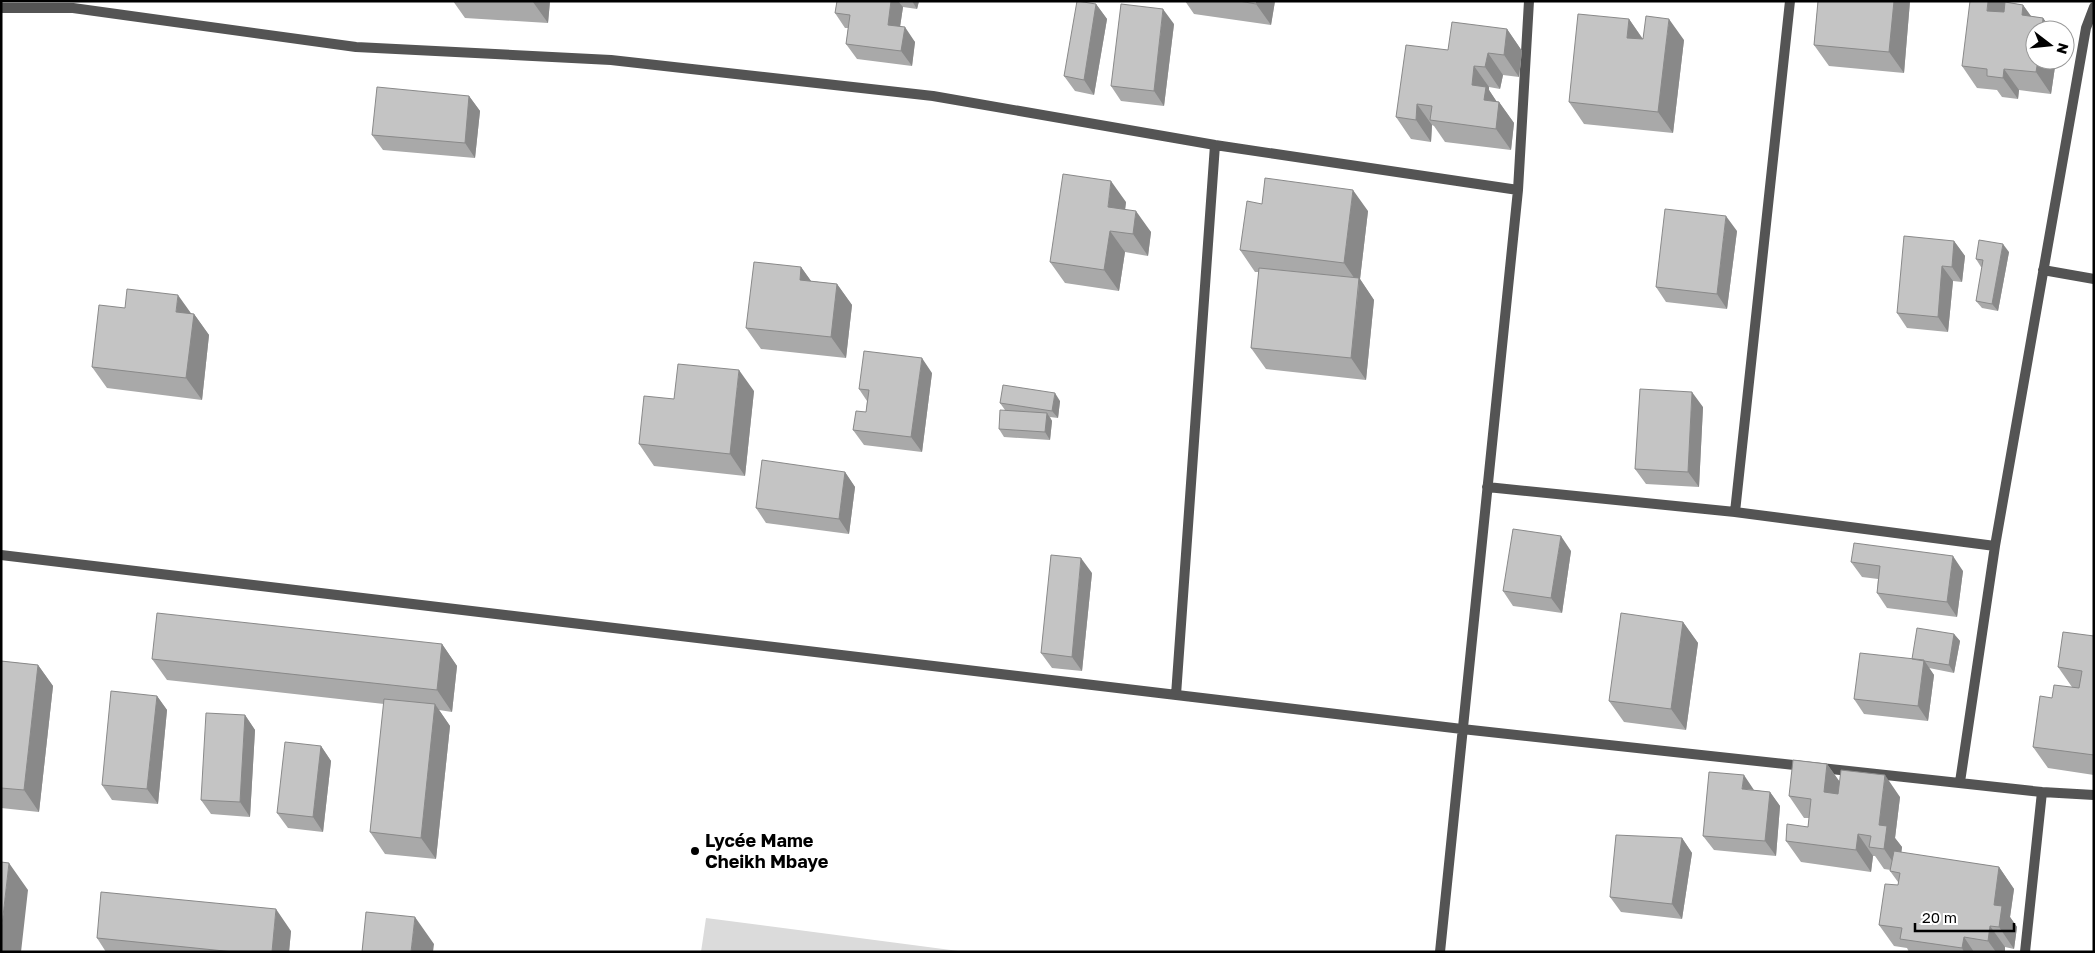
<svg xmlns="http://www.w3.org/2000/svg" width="2095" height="953" font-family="'Golos Text',sans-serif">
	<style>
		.green { fill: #dbdbdb }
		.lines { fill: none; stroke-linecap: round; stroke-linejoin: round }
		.minor { stroke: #545454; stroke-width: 10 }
		.wall { fill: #a9a9a9 }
		.shaded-wall { fill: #898989 }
		.building { fill: #c4c4c4; stroke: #898989 }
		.poi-dot { fill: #000; stroke: #fff; stroke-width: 2 }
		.labels { text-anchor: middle; stroke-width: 4; stroke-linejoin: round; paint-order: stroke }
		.poi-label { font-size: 18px; font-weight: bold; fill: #000; stroke: #fff; text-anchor: start }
	</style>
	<rect width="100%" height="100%" fill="#fff"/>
	<path class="green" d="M 706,918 L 966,952 L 701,952 Z"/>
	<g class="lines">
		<path class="minor" d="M 1,8 L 73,8 L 356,47 L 611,60 L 933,96 L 1215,145 L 1518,190
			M 2043,270 L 2094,279
			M 1487,487 L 1735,512 L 1995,546
			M 1735,512 L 1790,1
			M 1,555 L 1462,729 L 2042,792 L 2094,795
			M 1176,695 L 1215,145
			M 1960,782 L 1995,546 L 2086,28 L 2094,7
			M 1440,952 L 1518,190 L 1529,1
			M 2025,952 L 2042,792"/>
	</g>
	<path class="wall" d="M 453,1 L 550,1 L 548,23 L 465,18 Z
		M 837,1 L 919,1 L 917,9 L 903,7 L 900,27 L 915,42 L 912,66 L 857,59 L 846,44 L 848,28 L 845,28 L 835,13 Z
		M 1185,1 L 1275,1 L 1271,25 L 1194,14 Z
		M 1818,1 L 1910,1 L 1904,73 L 1829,66 L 1814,45 Z
		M 2006,1 L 2006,2 L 2023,5 L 2031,16 L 2043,18 L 2052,30 L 2035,30 L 2035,60 L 2056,60 L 2051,94 L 2019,90 L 2018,99 L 2002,97 L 1997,90 L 1977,88 L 1962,66 Z
		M 1096,4 L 1107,19 L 1094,95 L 1075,91 L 1064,76 Z
		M 1629,19 L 1643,39 L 1684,40 L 1673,133 L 1584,124 L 1569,102 Z
		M 1174,24 L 1164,106 L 1121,101 L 1111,86 Z
		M 1507,29 L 1522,51 L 1519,77 L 1503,75 L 1500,89 L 1489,87 L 1489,90 L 1496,101 L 1499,102 L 1514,123 L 1511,150 L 1445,142 L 1434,126 L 1432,125 L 1431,142 L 1411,139 L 1396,117 L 1448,50 Z
		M 469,96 L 480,111 L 475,158 L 383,150 L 372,135 Z
		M 1126,202 L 1125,209 L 1151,232 L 1148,256 L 1125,252 L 1119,291 L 1065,283 L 1050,262 Z
		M 1262,204 L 1368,211 L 1360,279 L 1374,300 L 1366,380 L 1266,369 L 1251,348 L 1259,272 L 1255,272 L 1240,250 Z
		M 1737,231 L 1727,309 L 1666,302 L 1656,287 Z
		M 1954,241 L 1965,256 L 1962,282 L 1953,281 L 1948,332 L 1907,328 L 1897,313 Z
		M 2009,252 L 1998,311 L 1982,308 L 1976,301 L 1982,267 L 1981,267 L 1976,259 Z
		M 801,267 L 811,281 L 837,284 L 852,305 L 846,358 L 761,349 L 746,328 Z
		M 125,308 L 194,314 L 209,335 L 202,400 L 107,388 L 92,367 Z
		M 932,373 L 922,452 L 864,445 L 853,430 L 866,412 L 867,401 L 859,389 Z
		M 754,391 L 745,476 L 654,466 L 639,444 L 674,399 Z
		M 1060,401 L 1058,418 L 1050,417 L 1052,421 L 1050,440 L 1004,437 L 999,429 L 1005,410 L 1000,403 Z
		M 1703,407 L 1699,487 L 1646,484 L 1635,469 Z
		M 845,472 L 855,487 L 849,534 L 766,523 L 756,508 Z
		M 1571,551 L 1562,613 L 1513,606 L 1503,591 Z
		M 1851,562 L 1963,571 L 1957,617 L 1887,608 L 1877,593 L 1878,579 L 1862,577 Z
		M 1092,573 L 1082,671 L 1052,668 L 1041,653 Z
		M 1683,622 L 1698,643 L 1686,730 L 1624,722 L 1609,701 Z
		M 1954,634 L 1960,641 L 1954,673 L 1929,668 L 1934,675 L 1928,721 L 1864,714 L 1854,699 L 1912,659 Z
		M 2094,636 L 2094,775 L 2048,768 L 2033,747 L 2052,698 L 2072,687 L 2058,667 Z
		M 442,644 L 457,666 L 452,712 L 439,710 L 450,726 L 436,859 L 385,854 L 370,832 L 384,704 L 167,680 L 152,659 Z
		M 1,661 L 38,665 L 53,686 L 39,812 L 1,808 Z
		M 157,696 L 167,710 L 158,804 L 112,800 L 102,785 Z
		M 245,715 L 255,730 L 250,817 L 211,814 L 201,800 Z
		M 321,746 L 331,761 L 323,832 L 288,828 L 277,813 Z
		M 1827,764 L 1839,781 L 1900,797 L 1895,838 L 1902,847 L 1901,853 L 1999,867 L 2014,889 L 2010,917 L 2017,927 L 2014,949 L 2005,947 L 2005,952 L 1909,952 L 1907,948 L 1894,946 L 1879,925 L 1898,885 L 1898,882 L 1890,871 L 1891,870 L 1884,869 L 1875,856 L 1873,856 L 1871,872 L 1801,862 L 1786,841 L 1808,827 L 1809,818 L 1804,818 L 1789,796 Z
		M 1754,790 L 1770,792 L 1780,806 L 1776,856 L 1714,850 L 1703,836 Z
		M 1682,838 L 1692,853 L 1682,919 L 1621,912 L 1610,897 Z
		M 291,931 L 289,952 L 106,952 L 97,938 Z"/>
	<path class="shaded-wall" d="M 533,1 L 550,1 L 548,23 L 533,2 Z
		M 891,1 L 898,1 L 903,7 L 898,40 L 888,25 Z
		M 912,1 L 919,1 L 917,9 Z
		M 1257,1 L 1275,1 L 1271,25 L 1256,4 Z
		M 1894,1 L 1910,1 L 1904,73 L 1889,52 Z
		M 1988,1 L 2006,1 L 2002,32 L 1987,11 Z
		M 1096,4 L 1107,19 L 1094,95 L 1084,80 Z
		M 2023,5 L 2038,26 L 2022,15 Z
		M 1163,9 L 1174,24 L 1164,106 L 1154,91 Z
		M 2043,18 L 2052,30 L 2042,30 Z
		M 1629,19 L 1644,41 L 1627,38 Z
		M 1669,19 L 1684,40 L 1673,133 L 1658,112 Z
		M 905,27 L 915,42 L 912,66 L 901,51 Z
		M 1507,29 L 1522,51 L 1519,77 L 1504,55 Z
		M 1488,53 L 1503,75 L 1500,89 L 1485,67 Z
		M 2038,60 L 2056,60 L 2051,94 L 2036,72 Z
		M 1474,66 L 1489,87 L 1489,90 L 1499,105 L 1499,102 L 1514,123 L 1511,150 L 1496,129 L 1472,85 Z
		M 2004,69 L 2019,90 L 2018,99 L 2003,78 Z
		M 469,96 L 480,111 L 475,158 L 465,143 Z
		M 1417,104 L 1432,125 L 1431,142 L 1416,120 Z
		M 1111,181 L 1126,202 L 1123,228 L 1108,207 Z
		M 1353,190 L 1368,211 L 1360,279 L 1374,300 L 1366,380 L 1351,358 L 1359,285 L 1344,263 Z
		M 1136,211 L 1151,232 L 1148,256 L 1133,234 Z
		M 1726,216 L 1737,231 L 1727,309 L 1717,294 Z
		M 1110,231 L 1125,252 L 1119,291 L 1104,270 Z
		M 1954,241 L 1965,256 L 1962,282 L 1952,267 Z
		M 2003,244 L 2009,252 L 1998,311 L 1992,304 Z
		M 1942,266 L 1953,281 L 1948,332 L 1938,317 Z
		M 801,267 L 816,288 L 800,280 Z
		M 837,284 L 852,305 L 846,358 L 831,337 Z
		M 178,295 L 193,316 L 176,312 Z
		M 194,314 L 209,335 L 202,400 L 186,378 Z
		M 922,358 L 932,373 L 922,452 L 911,437 Z
		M 739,370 L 754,391 L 745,476 L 730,454 Z
		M 1692,392 L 1703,407 L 1699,487 L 1688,472 Z
		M 1055,393 L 1060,401 L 1058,418 L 1052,411 Z
		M 1047,413 L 1052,421 L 1050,440 L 1045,432 Z
		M 845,472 L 855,487 L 849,534 L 839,519 Z
		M 1561,536 L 1571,551 L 1562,613 L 1551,598 Z
		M 1953,556 L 1963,571 L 1957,617 L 1947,602 Z
		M 1081,558 L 1092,573 L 1082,671 L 1072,657 Z
		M 1683,622 L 1698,643 L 1686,730 L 1671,709 Z
		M 1954,634 L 1960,641 L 1954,673 L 1949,665 Z
		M 442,644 L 457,666 L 452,712 L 437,690 Z
		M 1924,660 L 1934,675 L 1928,721 L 1918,706 Z
		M 38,665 L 53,686 L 39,812 L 24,790 Z
		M 157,696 L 167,710 L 158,804 L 147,789 Z
		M 435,704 L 450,726 L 436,859 L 421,838 Z
		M 245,715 L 255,730 L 250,817 L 240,802 Z
		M 321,746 L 331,761 L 323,832 L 313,817 Z
		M 1827,764 L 1842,785 L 1839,813 L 1824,792 Z
		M 1744,775 L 1754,790 L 1742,789 Z
		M 1885,775 L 1900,797 L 1895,838 L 1902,847 L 1899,871 L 1884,849 L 1879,825 Z
		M 1770,792 L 1780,806 L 1776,856 L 1765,841 Z
		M 1858,834 L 1873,856 L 1871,872 L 1856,850 Z
		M 1682,838 L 1692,853 L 1682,919 L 1672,904 Z
		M 9,863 L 28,890 L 21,952 L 1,952 L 1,934 Z
		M 1999,867 L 2014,889 L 2010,917 L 2017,927 L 2014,949 L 1999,927 L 1994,905 Z
		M 276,909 L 291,931 L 289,952 L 272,952 Z
		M 415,917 L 434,944 L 433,952 L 411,952 Z
		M 1990,926 L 2005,947 L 2005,952 L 1996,952 L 1988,941 Z
		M 1964,937 L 1974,952 L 1964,952 L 1962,948 Z"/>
	<path class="building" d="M 837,1 L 891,1 L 888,25 L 905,27 L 901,51 L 846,44 L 850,15 L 835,13 Z
		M 1077,1 L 1096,4 L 1084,80 L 1064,76 Z
		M 1239,1 L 1257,1 L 1256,4 Z
		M 1818,1 L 1894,1 L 1889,52 L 1814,45 Z
		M 1970,1 L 1988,1 L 1987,11 L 2004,12 L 2005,2 L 2023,5 L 2022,15 L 2043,18 L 2042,30 L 2035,30 L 2035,60 L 2038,60 L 2036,72 L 2004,69 L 2003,78 L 1987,76 L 1987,69 L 1962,66 Z
		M 1121,4 L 1163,9 L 1154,91 L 1111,86 Z
		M 1578,14 L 1629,19 L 1627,38 L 1643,39 L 1646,16 L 1669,19 L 1658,112 L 1569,102 Z
		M 1452,22 L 1507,29 L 1504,55 L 1488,53 L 1485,67 L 1474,66 L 1472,85 L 1486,87 L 1484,100 L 1499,102 L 1496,129 L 1430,120 L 1432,106 L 1417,104 L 1416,120 L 1396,117 L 1406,45 L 1448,50 Z
		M 377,87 L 469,96 L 465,143 L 372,135 Z
		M 1063,174 L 1111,181 L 1108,207 L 1136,211 L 1133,234 L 1110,231 L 1104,270 L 1050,262 Z
		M 1265,178 L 1353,190 L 1344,263 L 1240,250 L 1247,201 L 1262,204 Z
		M 1665,209 L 1726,216 L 1717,294 L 1656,287 Z
		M 1904,236 L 1954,241 L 1952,267 L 1942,266 L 1938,317 L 1897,313 Z
		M 1979,240 L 2003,244 L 1992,304 L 1976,301 L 1983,260 L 1976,259 Z
		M 754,262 L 801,267 L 800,280 L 837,284 L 831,337 L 746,328 Z
		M 1259,268 L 1359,278 L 1351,358 L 1251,348 Z
		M 127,289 L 178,295 L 176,312 L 194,314 L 186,378 L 92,367 L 99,305 L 125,308 Z
		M 864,351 L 922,358 L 911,437 L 853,430 L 856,411 L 866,412 L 869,390 L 859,389 Z
		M 678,364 L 739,370 L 730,454 L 639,444 L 644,396 L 674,399 Z
		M 1003,385 L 1055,393 L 1052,411 L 1000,403 Z
		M 1640,389 L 1692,392 L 1688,472 L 1635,469 Z
		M 1000,410 L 1047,413 L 1045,432 L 999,429 Z
		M 762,460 L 845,472 L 839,519 L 756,508 Z
		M 1513,529 L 1561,536 L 1551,598 L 1503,591 Z
		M 1854,543 L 1953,556 L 1947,602 L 1877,593 L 1880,566 L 1851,562 Z
		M 1051,555 L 1081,558 L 1072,657 L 1041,653 Z
		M 157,613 L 442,644 L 437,690 L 152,659 Z
		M 1621,613 L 1683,622 L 1671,709 L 1609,701 Z
		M 1917,628 L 1954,634 L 1949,665 L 1912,659 Z
		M 2063,632 L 2094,636 L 2094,755 L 2033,747 L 2040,696 L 2052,698 L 2054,685 L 2079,688 L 2082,671 L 2058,667 Z
		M 1860,653 L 1924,660 L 1918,706 L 1854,699 Z
		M 1,661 L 38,665 L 24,790 L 1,788 Z
		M 111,691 L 157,696 L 147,789 L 102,785 Z
		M 384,699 L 435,704 L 421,838 L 370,832 Z
		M 206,713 L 245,715 L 240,802 L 201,800 Z
		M 285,742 L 321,746 L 313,817 L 277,813 Z
		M 1793,760 L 1827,764 L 1824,792 L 1838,794 L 1841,770 L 1885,775 L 1879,825 L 1887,826 L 1884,849 L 1869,847 L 1871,836 L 1858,834 L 1856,850 L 1786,841 L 1787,824 L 1808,827 L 1811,799 L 1789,796 Z
		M 1709,772 L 1744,775 L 1742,789 L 1770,792 L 1765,841 L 1703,836 Z
		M 1616,835 L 1682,838 L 1672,904 L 1610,897 Z
		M 1894,851 L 1999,867 L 1994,905 L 2002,906 L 1999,927 L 1990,926 L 1988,941 L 1964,937 L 1962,948 L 1900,939 L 1902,928 L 1879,925 L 1885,884 L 1898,885 L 1900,873 L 1890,871 Z
		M 1,862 L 9,863 L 1,934 Z
		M 101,892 L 276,909 L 272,952 L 234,952 L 97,938 Z
		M 366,912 L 415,917 L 411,952 L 362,952 Z"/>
	<circle class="poi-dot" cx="695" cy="851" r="5"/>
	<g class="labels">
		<g class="poi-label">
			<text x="705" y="847">Lycée Mame<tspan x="705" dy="21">Cheikh Mbaye</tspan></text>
		</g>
	</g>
	<rect width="2095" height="953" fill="none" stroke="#000000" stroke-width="5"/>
	<g transform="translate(2050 45) rotate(106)"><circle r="24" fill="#ffffff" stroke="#999999"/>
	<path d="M0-4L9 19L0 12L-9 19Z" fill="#000000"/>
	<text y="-8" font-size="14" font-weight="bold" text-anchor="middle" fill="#000000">N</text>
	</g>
	<path d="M1915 923v8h99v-8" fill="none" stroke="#000000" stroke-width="2.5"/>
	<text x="1922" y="923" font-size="15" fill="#000000" stroke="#ffffff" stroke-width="4" paint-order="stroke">20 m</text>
</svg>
